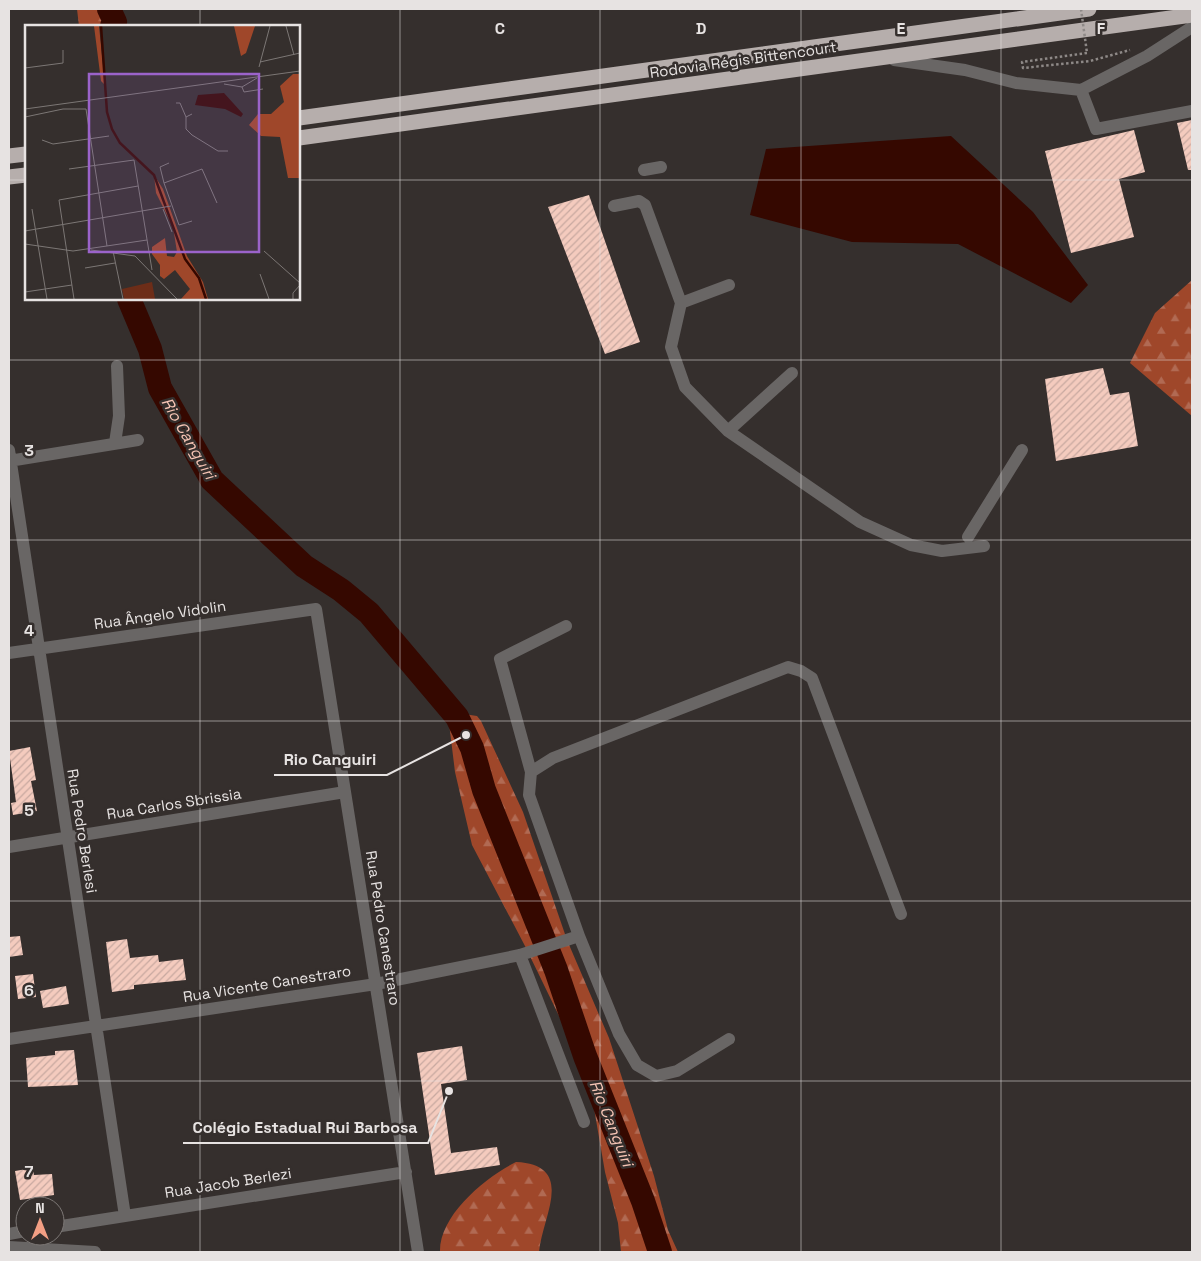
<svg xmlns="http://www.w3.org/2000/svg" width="1201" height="1261" font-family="'Space Grotesk',sans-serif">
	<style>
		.forest { fill: url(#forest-firs) }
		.water { fill: #350800 }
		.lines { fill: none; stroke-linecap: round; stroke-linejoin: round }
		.river { stroke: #350800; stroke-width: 24 }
		.building { fill: url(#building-hatch) }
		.path { stroke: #8e8987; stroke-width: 2.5; stroke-dasharray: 2.5 2.5; stroke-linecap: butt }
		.minor { stroke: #696665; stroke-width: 12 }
		.highway { stroke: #b6aeac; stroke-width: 15 }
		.path-bridge { stroke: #8e8987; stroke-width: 2.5; stroke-dasharray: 2.5 2.5; stroke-linecap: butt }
		.grid { fill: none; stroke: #e7e3e2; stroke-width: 1; stroke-opacity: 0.55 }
		.labels { text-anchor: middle; stroke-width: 5; stroke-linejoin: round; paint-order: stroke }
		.street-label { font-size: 15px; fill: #e7e3e2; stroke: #352f2d }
		.water-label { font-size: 16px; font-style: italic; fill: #f7c5b5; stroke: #352f2d }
		.inset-river { fill: none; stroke: #350800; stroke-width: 2.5 }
		.inset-road { fill: none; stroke: #7c7775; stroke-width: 1 }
		.view { fill: #9b63ca; fill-opacity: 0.15; stroke: #9b63ca; stroke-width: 2.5 }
		.inset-edge { fill: none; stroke: #e7e3e2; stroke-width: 2.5 }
		.grid-label { font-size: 16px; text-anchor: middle; font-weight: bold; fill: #e7e3e2; stroke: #352f2d; stroke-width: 5; stroke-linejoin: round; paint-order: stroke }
		.leader { fill: none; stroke: #e7e3e2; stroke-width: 2 }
		.callout-dot { fill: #e7e3e2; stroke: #352f2d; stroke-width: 2 }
		.callout-label { font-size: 16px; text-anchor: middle; font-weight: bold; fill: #e7e3e2; stroke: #352f2d; stroke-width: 5; stroke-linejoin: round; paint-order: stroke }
	</style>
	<defs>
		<pattern id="forest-firs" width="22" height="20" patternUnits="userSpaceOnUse" patternTransform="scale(1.25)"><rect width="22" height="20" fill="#9f472a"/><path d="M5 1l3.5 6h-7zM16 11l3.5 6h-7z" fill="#b16a53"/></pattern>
		<pattern id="building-hatch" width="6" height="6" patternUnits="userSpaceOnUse" patternTransform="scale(1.25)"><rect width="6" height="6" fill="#f4cbbe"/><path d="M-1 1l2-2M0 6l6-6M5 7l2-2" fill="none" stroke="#c8a9a0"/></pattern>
	</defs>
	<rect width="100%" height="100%" fill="#352f2d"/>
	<path class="forest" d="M 77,9 L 112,9 L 113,26 L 79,26 Z
		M 1192,280 L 1192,416 L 1130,363 L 1155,313 Z
		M 457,713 L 477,716 L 481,721 L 523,812 L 567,940 L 609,1038 L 654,1176 L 668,1230 L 678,1252 L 621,1252 L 618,1223 L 605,1172 L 590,1085 L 580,1059 L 525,946 L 472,845 L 455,772 L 448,715 Z
		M 516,1162 C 577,1165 542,1217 539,1252 L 440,1252 C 439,1215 486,1177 516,1162 Z"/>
	<path class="water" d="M 951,136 L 1033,212 L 1088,285 L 1071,303 L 958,244 L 852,242 L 750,215 L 766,149 Z"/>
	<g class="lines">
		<path class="river" d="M 109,9 L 115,22 L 112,26
			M 129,299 L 150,349 L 160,388 L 212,480 L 304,566 L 341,590 L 369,613 L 457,717 L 472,748 L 484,790 L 556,970 L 585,1056 L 643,1201 L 660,1252"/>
	</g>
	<path class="building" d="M 1192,120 L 1192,170 L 1188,170 L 1177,123 Z
		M 1134,130 L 1145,172 L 1119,179 L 1134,237 L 1071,253 L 1045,151 Z
		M 589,195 L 640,342 L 605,354 L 548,207 Z
		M 1103,368 L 1110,395 L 1129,392 L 1138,446 L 1056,461 L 1045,379 Z
		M 30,747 L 36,780 L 31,781 L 37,811 L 13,815 L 11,803 L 16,802 L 9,751 Z
		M 20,936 L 23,955 L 9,957 L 9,937 Z
		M 127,939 L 130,958 L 158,955 L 159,962 L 183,959 L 186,980 L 134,985 L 134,989 L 112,992 L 106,942 Z
		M 33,974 L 36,997 L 18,999 L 15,976 Z
		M 66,986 L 69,1004 L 43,1008 L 40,991 Z
		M 462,1046 L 467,1080 L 441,1084 L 451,1153 L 497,1147 L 500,1165 L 435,1175 L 417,1053 Z
		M 74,1050 L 78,1085 L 28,1087 L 26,1058 L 55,1055 L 55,1051 Z
		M 33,1168 L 34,1175 L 52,1174 L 54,1195 L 20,1200 L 15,1171 Z"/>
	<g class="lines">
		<path class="path" d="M 1087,53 L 1022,62 L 1023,68 L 1090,61 L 1130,50"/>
		<path class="minor" d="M 894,60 L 965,70 L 1016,83 L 1081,90 L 1147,56 L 1192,27
			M 1081,90 L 1096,129 L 1192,111
			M 644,170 L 661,167
			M 614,206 L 639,201 L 645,205 L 681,303 L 729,285
			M 681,303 L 671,347 L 685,387 L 728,431 L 860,522 L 911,545 L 942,551 L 984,546
			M 728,431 L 792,373
			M 115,443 L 119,416 L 117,366
			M 9,450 L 125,1216
			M 9,461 L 138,440
			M 968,537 L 1022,450
			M 9,653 L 316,609 L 418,1252
			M 531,772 L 500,659 L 566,626
			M 9,847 L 345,792
			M 520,955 L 584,1122
			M 9,1039 L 376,984 L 520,955 L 579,936
			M 729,1039 L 677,1071 L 656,1076 L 637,1065 L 619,1034 L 579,936 L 529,795 L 531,772 L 553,758 L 788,667 L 801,671 L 812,678 L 901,914
			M 55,1227 L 406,1172
			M 9,1234 L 25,1231
			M 9,1247 L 95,1252"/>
		<path class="highway" d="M 299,118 L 1089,9
			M 299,138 L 1192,15
			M 9,156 L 26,154
			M 9,177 L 26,175"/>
		<path class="path-bridge" d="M 1081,9 L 1087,53"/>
	</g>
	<path class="grid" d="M 200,9 L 200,26M 400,9 L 400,1252M 600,9 L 600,1252M 801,9 L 801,1252M 1001,9 L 1001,1252M 9,180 L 26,180M 299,180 L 1192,180M 200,299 L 200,1252M 9,360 L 1192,360M 9,540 L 1192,540M 9,721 L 1192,721M 9,901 L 1192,901M 9,1081 L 1192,1081"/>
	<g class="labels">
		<g class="street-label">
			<text transform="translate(743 60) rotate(-8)" y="5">Rodovia Régis Bittencourt</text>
			<text transform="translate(160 615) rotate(-8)" y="5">Rua Ângelo Vidolin</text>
			<text transform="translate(174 804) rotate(-9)" y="5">Rua Carlos Sbrissia</text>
			<text transform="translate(82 831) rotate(81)" y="5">Rua Pedro Berlesi</text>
			<text transform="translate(383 928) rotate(81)" y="5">Rua Pedro Canestraro</text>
			<text transform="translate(267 984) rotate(-9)" y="5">Rua Vicente Canestraro</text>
			<text transform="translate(228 1183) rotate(-9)" y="5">Rua Jacob Berlezi</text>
		</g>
		<g class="water-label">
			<text transform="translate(189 438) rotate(60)" y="6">Rio Canguiri</text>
			<text transform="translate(612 1123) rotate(68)" y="6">Rio Canguiri</text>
		</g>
	</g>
	<g transform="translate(25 25)">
		<rect width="275" height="275" fill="#352f2d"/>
		<path d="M 127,257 L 130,274 L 99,274 L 97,264 Z" fill="#6d2d18"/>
		<path d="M 69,1 L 74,1 L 80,60 L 76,56 ZM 209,1 L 230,1 L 221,28 L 216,31 ZM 268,49 L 275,49 L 275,153 L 263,153 L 255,112 L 236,111 L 224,100 L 233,89 L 246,89 L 259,77 L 255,61 ZM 129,150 L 138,164 L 162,231 L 178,257 L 183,274 L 156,274 L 165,264 L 150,245 L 139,254 L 135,251 L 135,240 L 127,229 L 127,222 L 140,213 L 142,231 L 149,232 L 152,227 L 148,202 L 131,168 Z" fill="#9f472a"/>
		<path d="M 199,68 L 218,89 L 216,92 L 200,84 L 170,80 L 173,70 Z" fill="#350800"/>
		<path class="inset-river" d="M 76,1 L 82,87 L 87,104 L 95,118 L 129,150 L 160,234 L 174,253 L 181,274"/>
		<path class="inset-road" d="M 261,1 L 269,30M 235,37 L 275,28M 234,42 L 245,1M 0,43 L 38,38 L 38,25M 199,59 L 217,62 L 232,53M 217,62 L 219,67 L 238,64M 151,78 L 155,78 L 161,92 L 167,89M 0,84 L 275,46M 0,92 L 38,84 L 61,84 L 82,221M 161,92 L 161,104 L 167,110 L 193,126 L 203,126M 17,115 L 28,119 L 84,111M 44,144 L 109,135 L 127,245M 139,158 L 135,142 L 144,138M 7,184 L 22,274M 138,184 L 147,207M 167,196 L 154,200 L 139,158 L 177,144 L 192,178M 0,206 L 146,181M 0,219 L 48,226 L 122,215M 66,225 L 110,231 L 152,274M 88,226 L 98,274M 239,226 L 275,258M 60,243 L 90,238M 235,249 L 244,274M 0,267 L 47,260M 49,274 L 34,175 L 113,161M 268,274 L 268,268 L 275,260"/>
		<path class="view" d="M 64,49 L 234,49 L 234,227 L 64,227 Z"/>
		<rect width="275" height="275" class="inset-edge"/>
	</g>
	<g class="grid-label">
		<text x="500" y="34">C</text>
		<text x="701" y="34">D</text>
		<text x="901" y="34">E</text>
		<text x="1101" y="34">F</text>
		<text x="29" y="456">3</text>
		<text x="29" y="636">4</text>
		<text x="29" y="816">5</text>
		<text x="29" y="996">6</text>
		<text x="29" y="1177">7</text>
	</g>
	<path class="leader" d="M466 735L387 775H274M449 1091L428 1143H183"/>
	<g class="callout-dot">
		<circle cx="466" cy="735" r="5"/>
		<circle cx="449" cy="1091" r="5"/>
	</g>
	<g class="callout-label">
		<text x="330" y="765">Rio Canguiri</text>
		<text x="305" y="1133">Colégio Estadual Rui Barbosa</text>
	</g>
	<rect width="1201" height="1261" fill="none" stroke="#e7e3e2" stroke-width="20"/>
	<g transform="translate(40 1221)"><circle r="24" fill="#352f2d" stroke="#7c7775"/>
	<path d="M0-4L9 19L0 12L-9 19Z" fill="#f39f84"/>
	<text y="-8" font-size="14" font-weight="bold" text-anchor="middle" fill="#e7e3e2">N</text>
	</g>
</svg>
